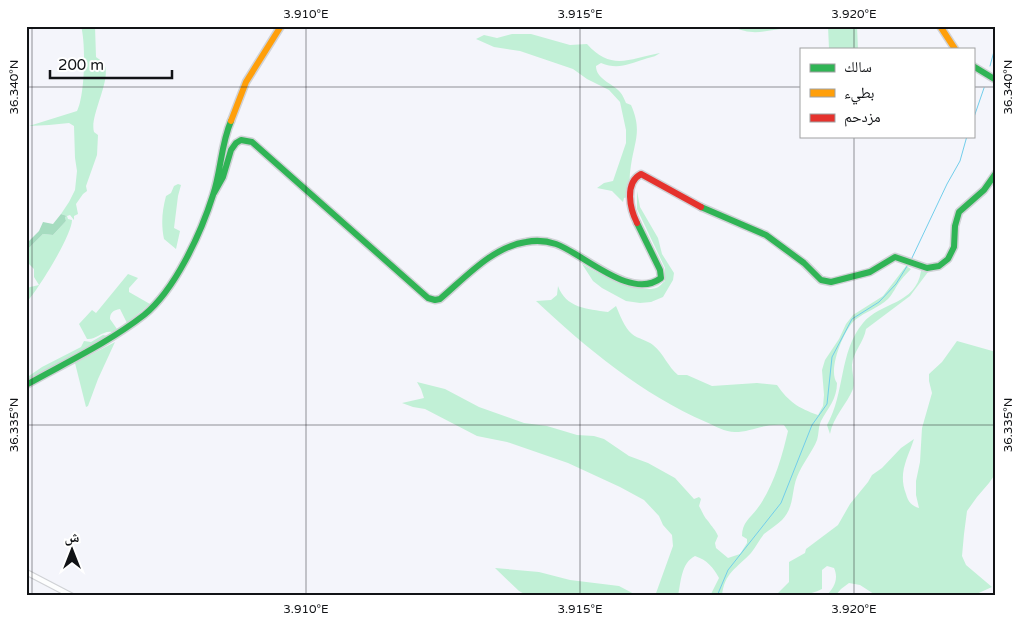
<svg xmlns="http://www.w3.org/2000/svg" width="1022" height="622" font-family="'Varela Round','Noto Naskh Arabic',sans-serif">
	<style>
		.green { fill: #c1f0d6 }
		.forest { fill: #a6dcc0 }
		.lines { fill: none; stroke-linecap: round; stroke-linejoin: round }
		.stream { stroke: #72ceeb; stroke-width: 1 }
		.street-casing { stroke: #d0d2d6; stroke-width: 7 }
		.fast-casing { stroke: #d0d2d6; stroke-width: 9 }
		.slow-casing { stroke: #d0d2d6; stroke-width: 9 }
		.jam-casing { stroke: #d0d2d6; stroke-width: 9 }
		.street { stroke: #fdfefe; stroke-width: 4.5 }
		.fast { stroke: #30b455; stroke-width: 6 }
		.slow { stroke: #ff9f0a; stroke-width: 6 }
		.jam { stroke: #e5322d; stroke-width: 6 }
		.ticks { fill: none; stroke: #111316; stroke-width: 1; stroke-opacity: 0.45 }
		.neatline { fill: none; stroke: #111316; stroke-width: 2 }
		.ticks-label { font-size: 12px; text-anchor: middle; fill: #111316 }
	</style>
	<rect width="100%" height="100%" fill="#f4f5fb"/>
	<path class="green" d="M 81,26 L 95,26 L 96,57 C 98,59 101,60 103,62 C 114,77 89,115 94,132 L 98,135 L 97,155 L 86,186 L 87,191 L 83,194 L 76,204 L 78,214 L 74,216 L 74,220 L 70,215 L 67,216 L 68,219 L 72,220 C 72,235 38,290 26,303 L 26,288 L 39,285 L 34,277 L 34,269 L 29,264 L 26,266 L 26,251 L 43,234 L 53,235 L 66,221 L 65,217 L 67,216 L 61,214 L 69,202 L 75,190 L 77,171 L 75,158 L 74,126 L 69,123 L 49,125 L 29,126 L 77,111 C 85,96 86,43 81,26 Z
		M 732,26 L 790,26 L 790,28 C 768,29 754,38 732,26 Z
		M 828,26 L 857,26 L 858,49 L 829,49 Z
		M 512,34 L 531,34 L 570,45 L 587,44 C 611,71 629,59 660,53 C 655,57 651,57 645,59 C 629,64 618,70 601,63 L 596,66 C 596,79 612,83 620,92 C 623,95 624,99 626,103 L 631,105 C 642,130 635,140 631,165 C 629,175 630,186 628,197 L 624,198 L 623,202 L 612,191 L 597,188 L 604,183 L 613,181 L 626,143 L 626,130 L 620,102 L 609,90 L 587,79 L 573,69 L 520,51 L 494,47 L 476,39 L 484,35 L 497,38 Z
		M 178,184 L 181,185 L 178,196 L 174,228 L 180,231 L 176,249 L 164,239 C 161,224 162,211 166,196 L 171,193 L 174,186 Z
		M 637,191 L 640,207 L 658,238 L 662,254 L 674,273 L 673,280 L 663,297 L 651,302 L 640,303 L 626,301 L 602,288 L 593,281 L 582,264 C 597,273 639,294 656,288 C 660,287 662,283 665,281 L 665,268 L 637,209 Z
		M 906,266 L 911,269 C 908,272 904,276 901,280 C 896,286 893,294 888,299 C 878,308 865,312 855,320 C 844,329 827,371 837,383 C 837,399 828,408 821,421 C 818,428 819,434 817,440 C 813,451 802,464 797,477 C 791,492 795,506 782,520 C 777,525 770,529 764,534 C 759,540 756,547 751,553 C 737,568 724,573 722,596 L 710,596 L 719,578 C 713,567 707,560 695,556 C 681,563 681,582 678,596 L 655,596 L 673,546 L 672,535 L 663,525 L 659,516 L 644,500 L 620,487 L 568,463 L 507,442 L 477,436 L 425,409 L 413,407 L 402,403 L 424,398 L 421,389 L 417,382 L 445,389 L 479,407 L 524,423 L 547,426 L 577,435 L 594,436 L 604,439 L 629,456 L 648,463 L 675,478 L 694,499 L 699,497 L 701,499 L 699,506 C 702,511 704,517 708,521 C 712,527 715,529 718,536 L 715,543 L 716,548 L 728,558 L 740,554 L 747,543 L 747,539 L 742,536 C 742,523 750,518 757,509 C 773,488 782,457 788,431 L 784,425 C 765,423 751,432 735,432 C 725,432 715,426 706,422 C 643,395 586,348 536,301 L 551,300 L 557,295 L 558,286 C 566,308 587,309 608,312 L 616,306 C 620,315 624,327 632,334 C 638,339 647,340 653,345 C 664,354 668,367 678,375 L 687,375 L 712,386 L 757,383 L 777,385 C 789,402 798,408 818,415 L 823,406 L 824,395 L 822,370 L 825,360 L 839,339 L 846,324 L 853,315 L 883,296 Z
		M 921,271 L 928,272 L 910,296 L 866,329 C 864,342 853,352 852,365 C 852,373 855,381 853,389 C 847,404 833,417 830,434 L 827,425 C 845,394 839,351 863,323 C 880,302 916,305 921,271 Z
		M 128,274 L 138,278 L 129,288 L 129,292 L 150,304 L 127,323 L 120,309 C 113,310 110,313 110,319 L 117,329 L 112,332 C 103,330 96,340 87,339 L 79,324 L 92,310 L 96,313 Z
		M 103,335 L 108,336 L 26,381 L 26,378 L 42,367 L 81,347 L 84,341 L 91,342 Z
		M 957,341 L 996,352 L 996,473 L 989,483 L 977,497 L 967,511 L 964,534 L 962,556 L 966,565 L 992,587 L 972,596 L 877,596 L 860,585 L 849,583 L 841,589 L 835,596 L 826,596 C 834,588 839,579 834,568 L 827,566 L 822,570 L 822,589 C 810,596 789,596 775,596 L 789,582 L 789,562 L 805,553 L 806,549 L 838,525 L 850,504 L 868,482 L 872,475 L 882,468 L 901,448 L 914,439 C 907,460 898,473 906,494 C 908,502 912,506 919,508 L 916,495 L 916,481 L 920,462 L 922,428 L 932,393 L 929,381 L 929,374 L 942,362 Z
		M 115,342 L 98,379 L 88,406 L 86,407 L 75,363 Z
		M 495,568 L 539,572 L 570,580 L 619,586 L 638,596 L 528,596 L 519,591 Z"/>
	<path class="forest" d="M 61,214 L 67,216 L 65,217 L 66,221 L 53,235 L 43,234 L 26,251 L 26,244 L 39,231 L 43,222 L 53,224 Z"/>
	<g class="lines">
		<path class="stream" d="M 990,66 L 996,44
			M 973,120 L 984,88
			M 911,260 L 947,184 L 960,161 L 967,136
			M 717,596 L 728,570 L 781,503 L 812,425 L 827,404 L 832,357 L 852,319 L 879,302 L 896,284 L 909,263"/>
		<g class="street-casing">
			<path id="street" d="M 26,572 L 72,596"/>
		</g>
		<g class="fast-casing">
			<path id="fast" d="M 973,66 L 996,80
				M 214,193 L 223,177 L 231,150 L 236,143 L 241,140 L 252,142 L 428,298 L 435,300 L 440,299 C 465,278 492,247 526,242 C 536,240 547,241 556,244 C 584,254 631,301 661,278 L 660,270 L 637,223
				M 701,207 L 766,235 L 804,263 L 821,280 L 831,282 L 870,272 L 895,257 L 927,268 L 939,266 L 948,259 L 954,247 L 955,226 L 959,212 L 984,190 L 996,173
				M 26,385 C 65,363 108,343 144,315 C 175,290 201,233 213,195 C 221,171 221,144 231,121"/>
		</g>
		<g class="slow-casing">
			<path id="slow" d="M 940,26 L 955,49
				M 231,121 L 246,82 L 281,26"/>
		</g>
		<g class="jam-casing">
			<path id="jam" d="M 637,223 C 630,209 624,183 641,174 L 701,207"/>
		</g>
		<use href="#street" class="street"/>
		<use href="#fast" class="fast"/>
		<use href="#slow" class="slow"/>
		<use href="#jam" class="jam"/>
	</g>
	<path class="ticks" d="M 32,26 L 32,596M 306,26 L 306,596M 580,26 L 580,596M 854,26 L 854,49M 26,87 L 801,87M 973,87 L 996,87M 854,136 L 854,596M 26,425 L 996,425"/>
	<rect width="1022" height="622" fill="none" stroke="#ffffff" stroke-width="55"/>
	<rect x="800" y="48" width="175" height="90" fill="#ffffff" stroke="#a0a1a2"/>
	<rect x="810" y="64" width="25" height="8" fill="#30b455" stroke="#a0a1a2"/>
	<text x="844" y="72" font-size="15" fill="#111316">سالك</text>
	<rect x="810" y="89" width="25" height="8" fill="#ff9f0a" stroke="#a0a1a2"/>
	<text x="844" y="98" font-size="15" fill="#111316">بطيء</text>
	<rect x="810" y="114" width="25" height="8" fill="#e5322d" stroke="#a0a1a2"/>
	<text x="844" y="122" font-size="15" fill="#111316">مزدحم</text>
	<g transform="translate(72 550)" stroke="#ffffff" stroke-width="4" paint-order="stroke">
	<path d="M0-4L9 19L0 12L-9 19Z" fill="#111316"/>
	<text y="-8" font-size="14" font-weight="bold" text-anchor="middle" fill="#111316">ش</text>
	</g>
	<path d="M50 70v8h122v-8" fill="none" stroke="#111316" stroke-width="2.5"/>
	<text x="58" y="70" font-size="15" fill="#111316" stroke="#ffffff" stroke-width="4" paint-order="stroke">200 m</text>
	<rect x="28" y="28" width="966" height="566" class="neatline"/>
	<g class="ticks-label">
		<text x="306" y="18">3.910°E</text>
		<text x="580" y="18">3.915°E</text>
		<text x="854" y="18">3.920°E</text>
		<text transform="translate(14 87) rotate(-90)" y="4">36.340°N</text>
		<text transform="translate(1008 87) rotate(-90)" y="4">36.340°N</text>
		<text transform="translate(14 425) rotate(-90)" y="4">36.335°N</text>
		<text transform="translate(1008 425) rotate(-90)" y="4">36.335°N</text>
		<text x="306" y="613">3.910°E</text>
		<text x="580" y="613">3.915°E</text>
		<text x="854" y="613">3.920°E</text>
	</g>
</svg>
